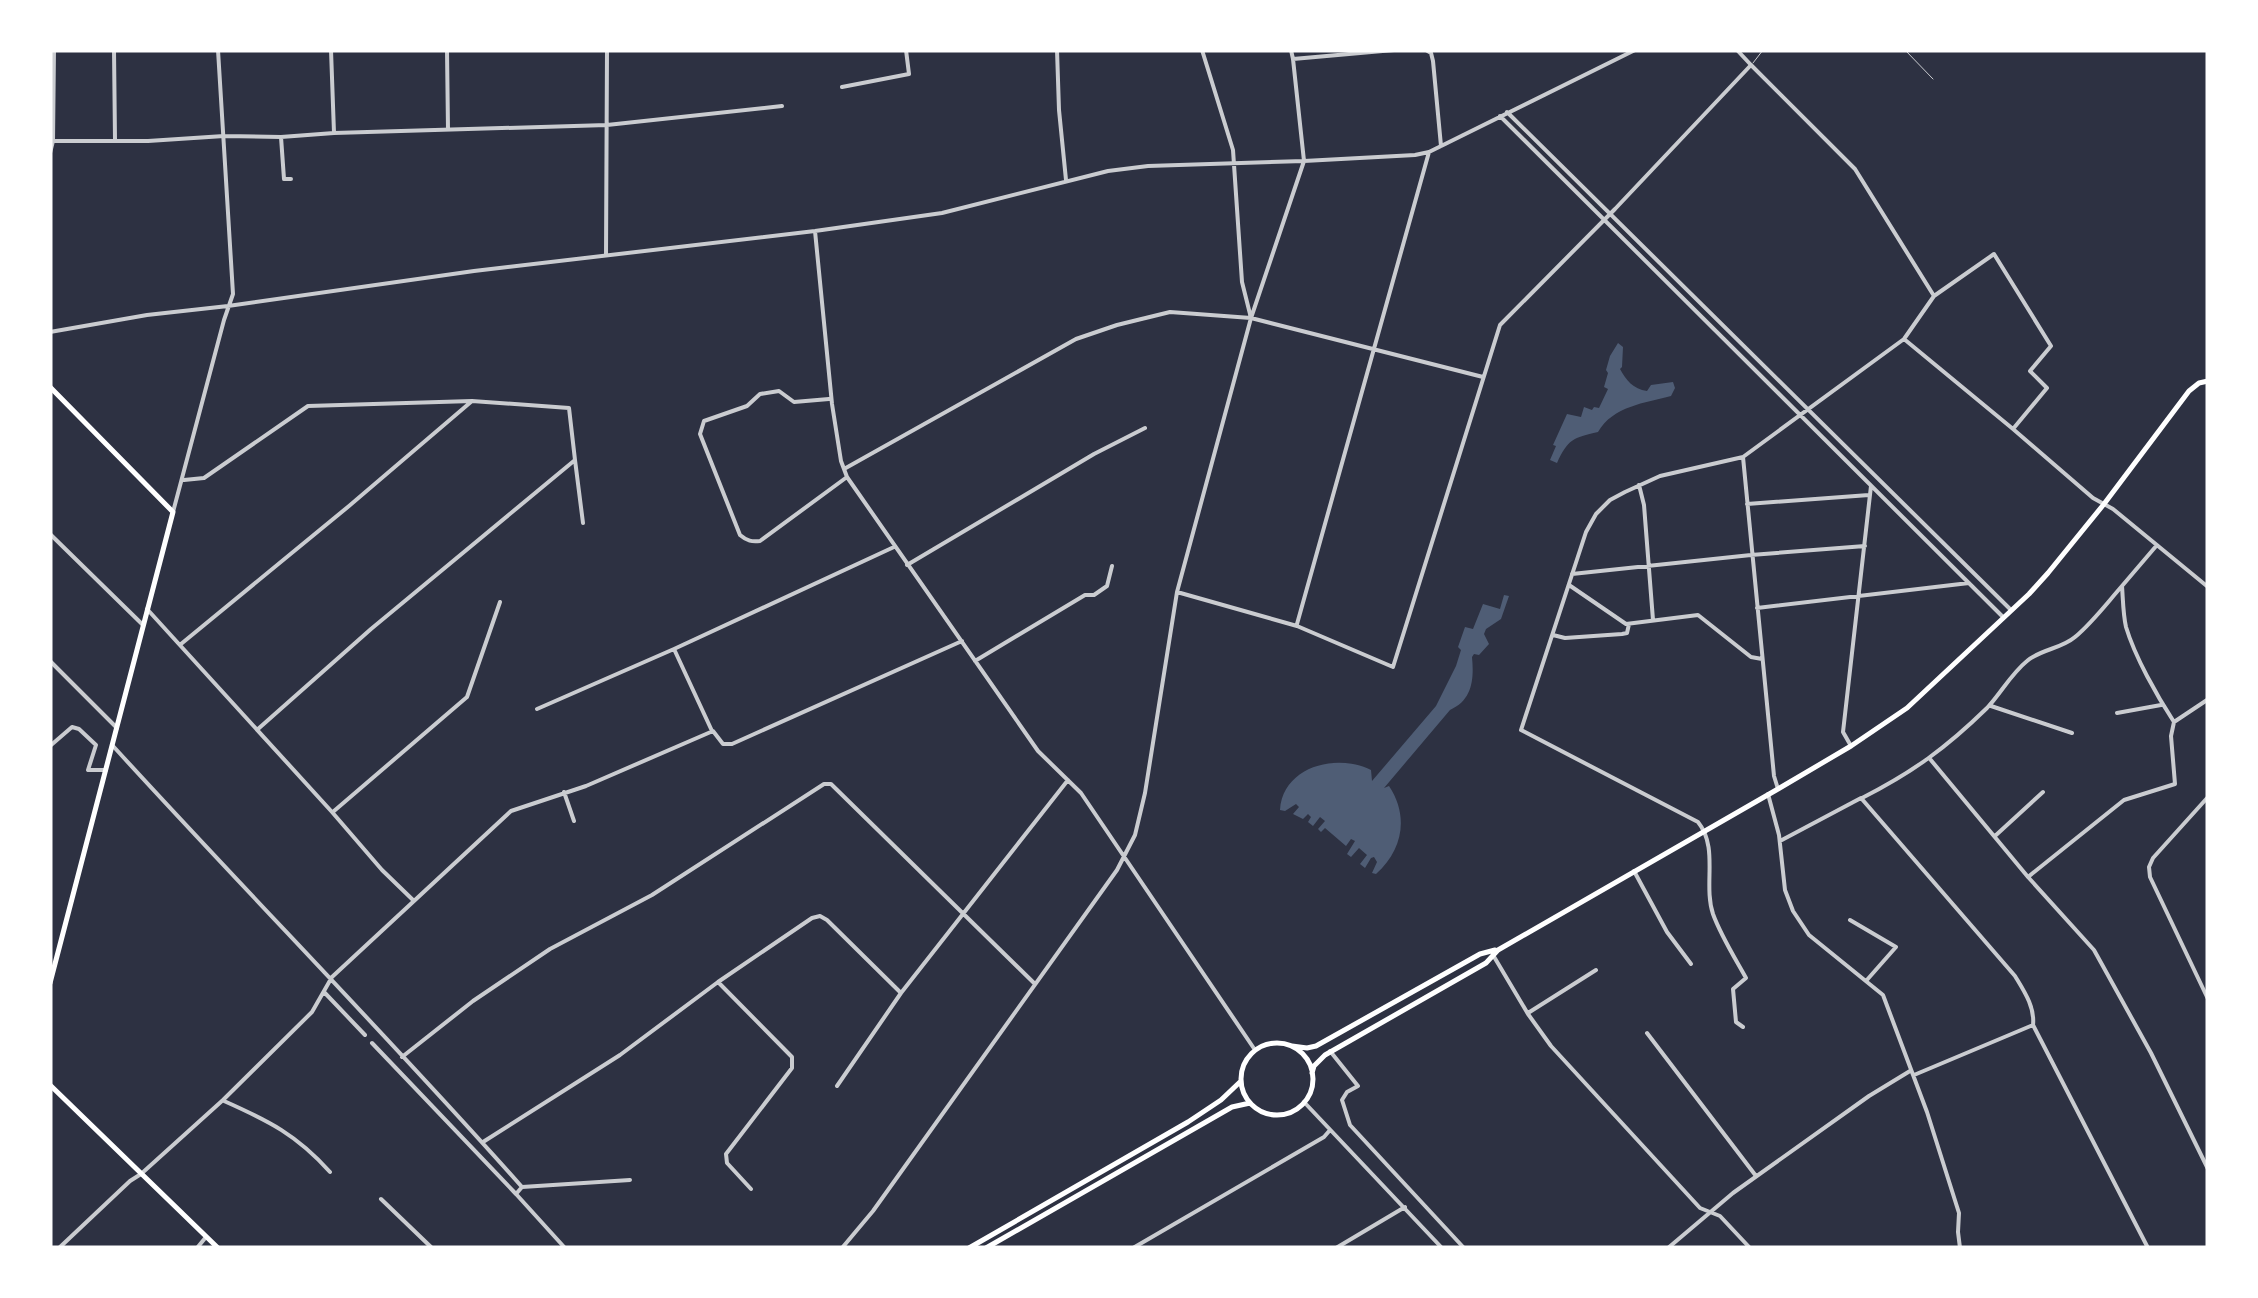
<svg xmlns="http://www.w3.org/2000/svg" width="2258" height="1298" font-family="'Fira Sans',sans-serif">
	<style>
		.water { fill: #4f5d75 }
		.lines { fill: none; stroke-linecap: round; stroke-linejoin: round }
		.service { stroke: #caccd0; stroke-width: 1 }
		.minor { stroke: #caccd0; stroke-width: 4 }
		.secondary { stroke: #fff; stroke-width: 5 }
		.primary { stroke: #fff; stroke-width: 5 }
	</style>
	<rect width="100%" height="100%" fill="#2d3142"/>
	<path class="water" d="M 1618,343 L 1623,347 L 1622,367 L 1620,369 C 1626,380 1633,389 1647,391 L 1651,385 L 1673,382 L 1675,388 L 1671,396 C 1645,403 1613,406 1598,432 C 1573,438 1568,439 1557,463 L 1550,460 L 1556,446 L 1553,445 L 1567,414 L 1581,417 L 1584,407 L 1592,410 L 1594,407 L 1599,408 L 1608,389 L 1604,387 L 1608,373 L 1606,370 L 1610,356 Z
		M 1504,595 L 1509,596 L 1501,619 L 1486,629 L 1484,634 L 1489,644 L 1479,655 L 1474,654 L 1472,657 C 1474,678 1473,700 1450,710 L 1384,788 L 1389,786 C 1409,816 1403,850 1376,874 L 1372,873 L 1377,862 L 1374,857 L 1371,858 L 1365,868 L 1360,864 L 1367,855 L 1359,848 L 1351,857 L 1347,854 L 1355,841 L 1351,839 L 1346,846 L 1325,828 L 1321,832 L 1318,829 L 1325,821 L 1320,817 L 1313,826 L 1308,822 L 1311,817 L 1308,814 L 1303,819 L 1293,814 L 1299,807 L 1296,804 L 1285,811 L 1280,810 C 1283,766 1337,753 1371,770 L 1372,781 L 1436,706 L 1456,666 L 1461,650 L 1458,647 L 1465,627 L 1473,629 L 1483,604 L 1500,609 Z"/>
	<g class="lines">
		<path class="service" d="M 1905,50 L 1933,79
			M 1753,63 L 1763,50"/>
		<path class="minor" d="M 114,50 L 115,140
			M 331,50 L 334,133
			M 447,50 L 448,130
			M 1057,50 L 1059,110 L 1066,180
			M 1202,50 L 1233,150 L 1242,282 L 1251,318
			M 1291,50 L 1293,59 L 1394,50
			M 1426,50 L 1431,53 L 1433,61 L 1441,146
			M 1737,50 L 1751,65
			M 842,87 L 909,74 L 906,50
			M 1507,112 L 2011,610
			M 1500,116 L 2003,617
			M 281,137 L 284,179 L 291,179
			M 53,141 L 148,141 L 224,136 L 281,137 L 334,133 L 607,125 L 782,106
			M 50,153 L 53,141 L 54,50
			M 815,231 L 832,404 L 841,461 L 847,477 L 1038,751 L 1081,793 L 1255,1050
			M 606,255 L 607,50
			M 50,332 L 147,315 L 228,306 L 474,271 L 815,231 L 942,213 L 1108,171 L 1148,166 L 1304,161 L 1415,155 L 1429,152 L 1635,50
			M 1904,339 L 2013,429 L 2093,498 L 2113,509 L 2208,587
			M 829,399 L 794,402 L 779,391 L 760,394 L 747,406 L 704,421 L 700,434 L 740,535 C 747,541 752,542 760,541 L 847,477
			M 1743,457 L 1774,776 L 1778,789
			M 844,469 L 1076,339 L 1117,325 L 1170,312 L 1251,318 L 1483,377
			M 184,480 L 204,478 L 308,406 L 472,401 L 569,408 L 575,460
			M 1639,485 L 1644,505 L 1653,620
			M 1747,504 L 1869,495
			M 173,512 L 224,320 L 233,294 L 218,50
			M 50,534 L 143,625
			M 907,565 L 1094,454 L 1145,428
			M 1572,574 L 1751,555 L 1865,546
			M 1569,585 L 1626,624 L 1698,615 L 1751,657 L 1762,659
			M 1177,592 L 1297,626 L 1393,667 L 1500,325 L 1615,209 L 1751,65 L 1855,169 L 1934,296
			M 1757,608 L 1969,583
			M 147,609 L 332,812 L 382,870 L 413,900
			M 1297,624 L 1429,152
			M 1553,635 L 1565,638 L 1622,634 L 1627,633 L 1629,624
			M 181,644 L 349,506 L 472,401
			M 674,649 L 712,731
			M 50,661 L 117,728
			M 975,661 L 1085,595 L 1094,595 L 1107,586 L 1112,566
			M 1991,706 L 2072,733
			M 537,709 L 674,649 L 894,547
			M 2117,713 L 2161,705
			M 2174,722 L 2207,700
			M 258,729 L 371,629 L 575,460 L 583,523
			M 50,746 L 72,727 L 79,729 L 96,745 L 88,770 L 106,770
			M 113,746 C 248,894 389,1037 522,1187 L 516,1194 L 565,1248
			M 1851,746 L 1843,732 L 1871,486
			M 1930,759 L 2028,877 L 2094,950 L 2151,1053 L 2208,1169
			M 564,792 L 574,821
			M 1768,794 L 1779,835 L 1785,890 L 1793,911 L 1809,935 L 1883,995 L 1927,1112 L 1959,1213 L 1958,1232 L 1960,1248
			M 2208,797 L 2153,858 L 2149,867 L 2150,877 L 2208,999
			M 1862,798 C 1913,772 1946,748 1987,708 C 2001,693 2011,674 2027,661 C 2041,649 2061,649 2075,637 C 2092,623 2107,603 2122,586
			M 334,811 L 467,697 L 500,602
			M 1995,836 L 2043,792
			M 1780,841 L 1861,798 L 2015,976 C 2024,991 2035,1007 2033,1025 L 2148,1248
			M 1634,871 L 1667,932 L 1691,964
			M 2028,877 L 2124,800 L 2175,784 L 2171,736 L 2174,722 C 2157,696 2135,657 2126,627 C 2123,614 2123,599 2122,586 L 2157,545
			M 1850,920 L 1896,947 L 1866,981
			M 1493,955 L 1528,1014 L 1551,1046 L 1700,1208 L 1720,1216 L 1750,1248
			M 718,982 L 792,1057 L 792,1068 L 726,1154 L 727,1163 L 751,1189
			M 324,992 L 365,1035
			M 1528,1013 L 1596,970
			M 1743,1027 L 1736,1022 L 1733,989 L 1746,978 C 1735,958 1721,936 1713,914 C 1703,884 1719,848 1698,822 L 1521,730 L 1586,532 L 1596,514 L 1610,500 L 1625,492 L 1660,476 L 1743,457 L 1904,339 L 1934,296 L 1994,254 L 2051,346 L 2030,371 L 2047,388 L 2013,429
			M 1647,1033 L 1756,1176
			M 372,1043 L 516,1194
			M 1330,1051 L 1358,1086 L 1347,1092 L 1342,1100 L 1350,1125 L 1464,1248
			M 402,1057 L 473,1001 L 550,949 L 652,895 L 824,784 L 831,784 L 1035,984
			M 1914,1075 L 2033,1025
			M 837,1086 L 901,993 L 1068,780
			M 224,1101 C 269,1121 297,1135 330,1172
			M 1304,1102 L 1442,1248
			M 483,1142 L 620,1055 L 718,982 L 812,918 L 820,916 L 827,920 L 901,993
			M 522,1187 L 630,1180
			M 381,1199 L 432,1248
			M 59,1248 L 130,1181 L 141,1174 L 223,1100 L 312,1012 L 332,977 L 511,811 L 586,786 L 713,731 L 723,744 L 732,744 L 962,641
			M 197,1248 L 206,1237
			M 842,1248 L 873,1211 L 1117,870 L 1135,835 L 1145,793 L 1177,592 L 1251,318 L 1304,161 L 1293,59
			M 1133,1248 L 1324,1137 L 1330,1130
			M 1336,1248 L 1405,1207
			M 1668,1248 L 1733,1193 L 1869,1096 L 1910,1071"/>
		<path class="secondary" d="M 50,387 L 173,512 L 50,983
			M 50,1085 L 218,1248"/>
		<path class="primary" d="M1241 1079a36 36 0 1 1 72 0a36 36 0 1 1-72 0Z
			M 1292,1046 L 1307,1048 L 1316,1046 L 1480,954 L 1495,950
			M 1312,1073 L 1314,1066 L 1325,1055 L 1486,963 L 1498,950 L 1778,789 L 1851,746 L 1907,708 L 2029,594 L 2048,573 L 2104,504 L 2189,391 L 2199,383 L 2208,381
			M 969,1248 L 1188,1122 L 1221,1100 L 1241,1081
			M 986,1248 L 1232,1107 L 1250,1103"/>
	</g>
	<rect width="2258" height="1298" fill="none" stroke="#ffffff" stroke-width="105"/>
</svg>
